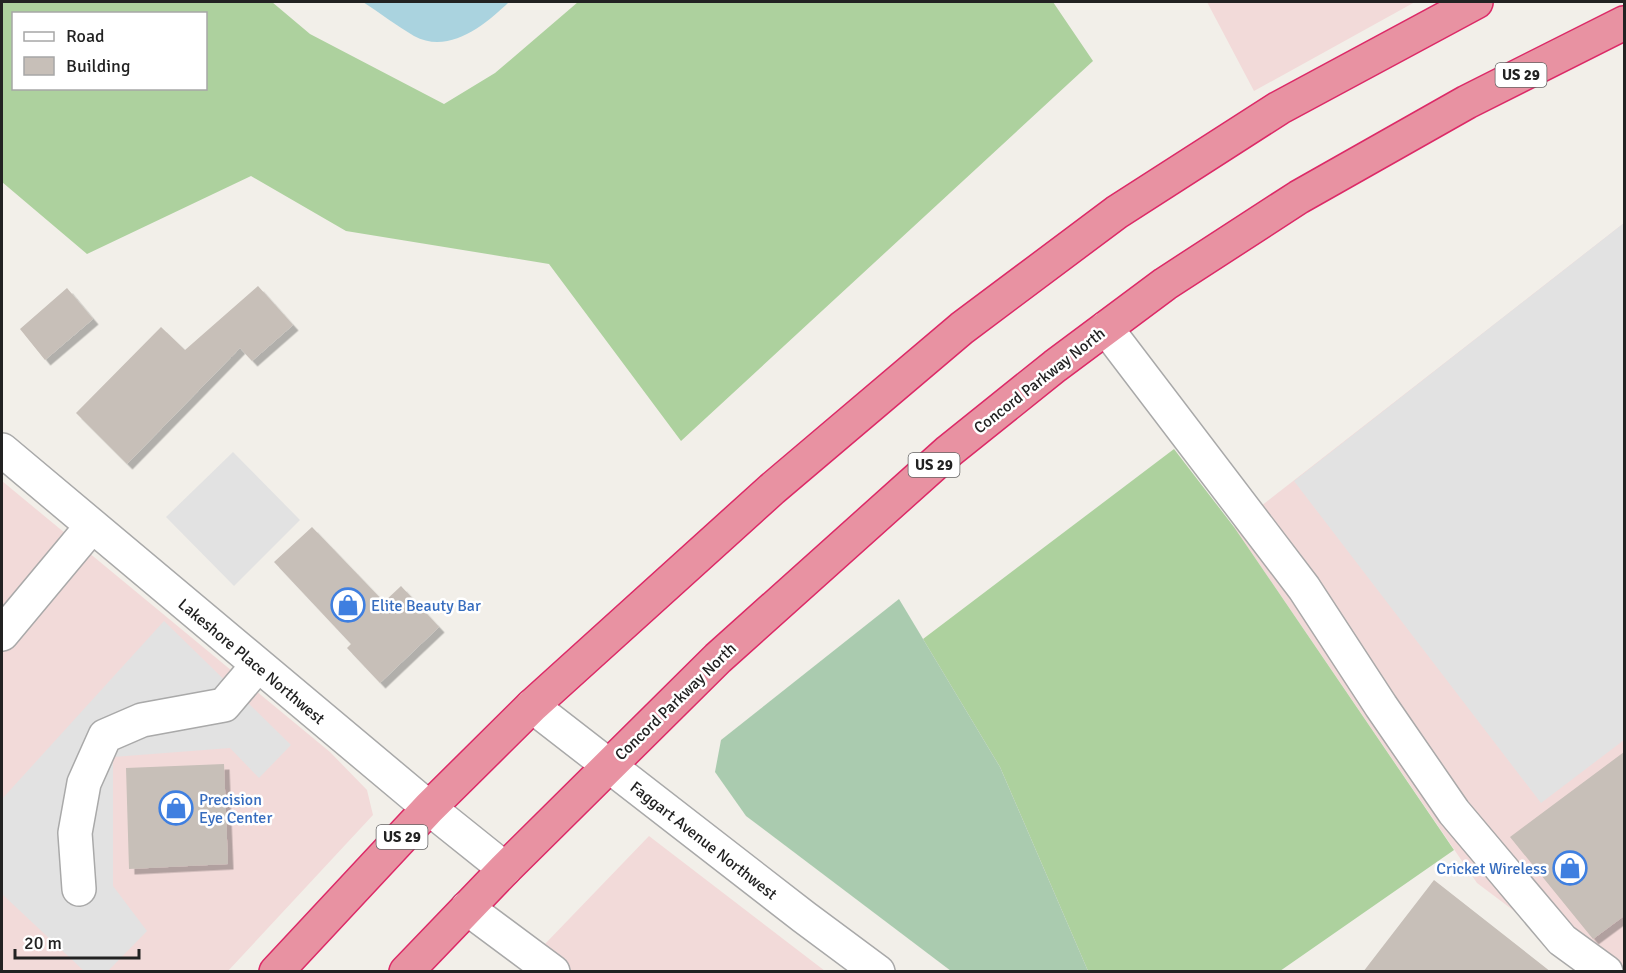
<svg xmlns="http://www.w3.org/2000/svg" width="1626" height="973" font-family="Signika,sans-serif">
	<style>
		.commercial { fill: #f2dad9 }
		.forest { fill: #add19e; fill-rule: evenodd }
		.cemetery { fill: #aacbaf }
		.parking { fill: #e2e2e2 }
		.water { fill: #aad3df }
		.building { fill: #c7bfb8; filter: url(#shadow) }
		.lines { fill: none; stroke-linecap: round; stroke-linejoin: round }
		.minor-casing { stroke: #a9a9a9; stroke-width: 36 }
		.highway-casing { stroke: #dc2a67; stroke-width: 36 }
		.minor { stroke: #fff; stroke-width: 33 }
		.highway { stroke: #e892a2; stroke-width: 33 }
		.labels { text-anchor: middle; stroke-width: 5; stroke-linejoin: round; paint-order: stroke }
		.shield { fill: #fff; stroke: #646464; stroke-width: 1.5 }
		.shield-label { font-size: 15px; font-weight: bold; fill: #222 }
		.street-label { font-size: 16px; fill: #222; stroke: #fff }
		.shop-label { font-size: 16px; fill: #366cbe; stroke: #fff; text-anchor: start }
	</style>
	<defs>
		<filter id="shadow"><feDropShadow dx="5.5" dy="5.5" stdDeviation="0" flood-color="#0004"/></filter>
	</defs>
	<rect width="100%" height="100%" fill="#f2efe9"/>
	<path class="commercial" d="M 1207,2 L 1415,2 L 1254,91 Z
		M 1624,223 L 1624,971 L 1594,971 L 1477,883 L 1234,527 Z
		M 2,481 L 330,752 L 367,790 L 373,815 L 228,971 L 2,971 Z
		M 649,836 L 825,971 L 518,972 Z"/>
	<path class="forest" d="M 2,2 L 272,2 L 310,34 L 444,104 L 495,73 L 578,2 L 1053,2 L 1093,61 L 681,441 L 549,264 L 346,231 L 251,176 L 87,254 L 2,182 ZM 14,14 L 206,14 L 206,88 L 14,88 Z
		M 1174,449 L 1234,527 L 1454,850 L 1280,971 L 1088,971 L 1000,767 L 923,639 Z"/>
	<path class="cemetery" d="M 899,599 L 1000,767 L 1088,971 L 951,971 L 746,816 L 715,772 L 721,740 Z"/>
	<path class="parking" d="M 1624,223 L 1624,740 L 1541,803 L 1294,481 Z
		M 233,452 L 300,520 L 234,586 L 166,517 Z
		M 164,621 L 291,745 L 259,778 L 230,748 L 113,757 L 113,886 L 147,931 L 108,971 L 84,971 L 2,894 L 2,799 Z"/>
	<path class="water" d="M 363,2 L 509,2 C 485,25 449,55 414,36 C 397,26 380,13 363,2 Z"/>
	<path class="building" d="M 258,286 L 293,325 L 252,361 L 240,348 L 127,464 L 76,413 L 161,327 L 185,350 Z
		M 67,288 L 93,319 L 45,360 L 20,329 Z
		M 312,527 L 384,602 L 401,586 L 439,627 L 380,683 L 347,648 L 351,644 L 274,562 Z
		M 1624,752 L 1624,916 L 1593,939 L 1510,837 Z
		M 224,764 L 228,864 L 129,869 L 126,768 Z
		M 1434,880 L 1551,972 L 1363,972 Z"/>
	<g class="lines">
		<g class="minor-casing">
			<path id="minor" d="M 1106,328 L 1304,588 L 1381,706 L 1454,812 L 1562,940 L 1606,972
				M 2,450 L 429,808 L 505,869
				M 2,634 L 92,526
				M 532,706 L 804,917 L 878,972
				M 79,889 L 75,833 L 84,783 L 105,736 L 142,720 L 224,705 L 258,665
				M 467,908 L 553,972"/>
		</g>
		<g class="highway-casing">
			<path id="highway" d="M 276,972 L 429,808 L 532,706 L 772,489 L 962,328 L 1117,212 L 1279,108 L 1476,2
				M 406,972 L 505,869 L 718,658 L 949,451 L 1055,366 L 1165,284 L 1299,197 L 1467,102 L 1624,23"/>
		</g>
		<use href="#minor" class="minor"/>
		<use href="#highway" class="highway"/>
	</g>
	<defs>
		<g id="shop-ring" transform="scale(1.725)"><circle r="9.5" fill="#fff" stroke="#3f7fe0" stroke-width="1.5"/><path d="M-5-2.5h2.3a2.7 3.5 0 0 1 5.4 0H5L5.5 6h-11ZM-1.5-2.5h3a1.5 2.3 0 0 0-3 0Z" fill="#3f7fe0"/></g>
	</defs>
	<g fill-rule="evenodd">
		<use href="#shop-ring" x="348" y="605"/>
		<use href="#shop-ring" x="176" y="808"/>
		<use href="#shop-ring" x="1570" y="868"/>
	</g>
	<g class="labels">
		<g class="shield">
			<rect x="1495.5" y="63" width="51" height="24" rx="4.5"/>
			<rect x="908.5" y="453" width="51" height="24" rx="4.5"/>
			<rect x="376.5" y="825" width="51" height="24" rx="4.5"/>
		</g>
		<g class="shield-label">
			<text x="1521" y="80">US 29</text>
			<text x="934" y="470">US 29</text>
			<text x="402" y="842">US 29</text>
		</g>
		<g class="street-label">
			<text transform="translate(1039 380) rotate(-38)" y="6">Concord Parkway North</text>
			<text transform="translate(252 661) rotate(40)" y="6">Lakeshore Place Northwest</text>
			<text transform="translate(675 701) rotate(-44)" y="6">Concord Parkway North</text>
			<text transform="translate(704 840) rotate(38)" y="6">Faggart Avenue Northwest</text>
		</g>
		<g class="shop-label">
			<text x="371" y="611">Elite Beauty Bar</text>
			<text x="199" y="805">Precision<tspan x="199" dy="18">Eye Center</tspan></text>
			<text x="1547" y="874" text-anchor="end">Cricket Wireless</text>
		</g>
	</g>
	<rect width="1626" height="973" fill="none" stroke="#222222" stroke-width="6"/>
	<rect x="12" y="12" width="195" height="78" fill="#ffffff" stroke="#a7a7a7" stroke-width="1.5"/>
	<rect x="24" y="32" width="30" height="9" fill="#ffffff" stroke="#a7a7a7" stroke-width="1.5"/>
	<text x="66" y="42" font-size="18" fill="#222222">Road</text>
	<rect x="24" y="57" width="30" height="18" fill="#c7bfb8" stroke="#a7a7a7" stroke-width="1.5"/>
	<text x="66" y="72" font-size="18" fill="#222222">Building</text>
	<path d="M15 949v9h124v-9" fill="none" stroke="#222222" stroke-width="3"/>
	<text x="24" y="949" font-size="18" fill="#222222" stroke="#ffffff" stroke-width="4.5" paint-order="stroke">20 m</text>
</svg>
